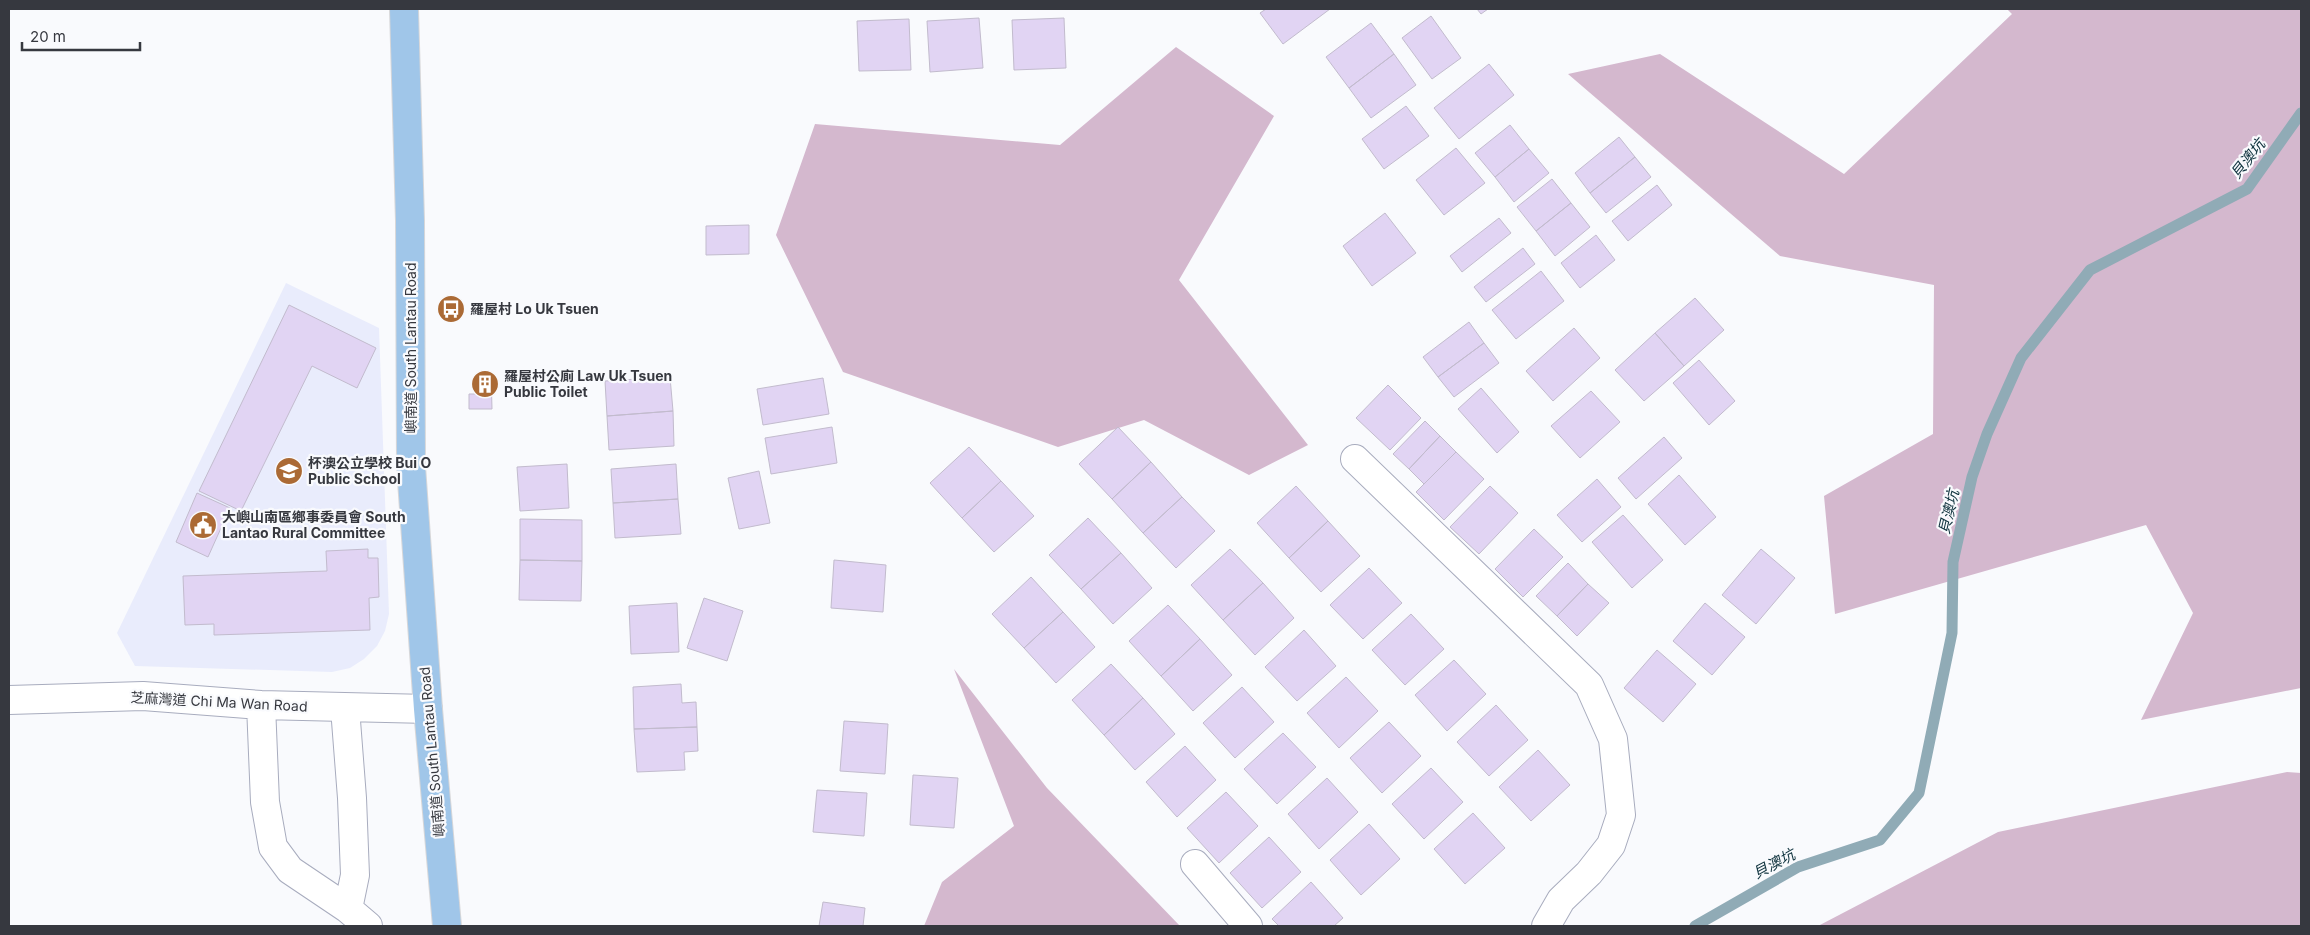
<svg xmlns="http://www.w3.org/2000/svg" width="2310" height="935" font-family="Inter,'Noto Sans TC',sans-serif">
	<style>
		.built { fill: #e9ecfc }
		.forest { fill: #d4b8ce }
		.lines { fill: none; stroke-linecap: round; stroke-linejoin: round }
		.stream { stroke: #90abb6; stroke-width: 11 }
		.building { fill: #e1d4f3; stroke: #c2bbcd }
		.minor-casing { stroke: #a8acbe; stroke-width: 30 }
		.major-casing { stroke: #d7d7d9; stroke-width: 30 }
		.minor { stroke: #fff; stroke-width: 28 }
		.major { stroke: #a0c6e9; stroke-width: 28 }
		.labels { text-anchor: middle; stroke-width: 4.5; stroke-linejoin: round; paint-order: stroke }
		.poi-label { font-size: 14px; font-weight: bold; fill: #36383f; stroke: #f9fafd; text-anchor: start }
		.street-label { font-size: 14px; fill: #36383f; stroke: #f9fafd }
		.water-label { font-size: 15px; font-style: italic; fill: #0d313c; stroke: #f9fafd }
	</style>
	<rect width="100%" height="100%" fill="#f9fafd"/>
	<path class="built" d="M 286,283 L 379,328 L 389,614 L 385,631 L 377,646 L 364,659 L 350,668 L 332,672 L 135,666 L 117,633 Z"/>
	<path class="forest" d="M 2007,9 L 2301,9 L 2301,688 L 2141,720 L 2193,613 L 2146,525 L 1835,614 L 1824,496 L 1933,434 L 1934,285 L 1780,256 L 1568,74 L 1660,54 L 1844,174 L 2012,14 Z
		M 1176,47 L 1274,116 L 1179,280 L 1308,445 L 1249,475 L 1144,420 L 1058,447 L 843,372 L 776,235 L 815,124 L 1060,145 Z
		M 954,669 L 1047,788 L 1180,926 L 924,926 L 942,882 L 1014,826 Z
		M 2287,772 L 2301,773 L 2301,926 L 1818,926 L 1998,832 Z"/>
	<g class="lines">
		<path class="stream" d="M 1695,926 L 1798,867 L 1880,840 L 1919,793 L 1952,633 L 1953,562 L 1972,477 L 1987,434 L 2021,358 L 2090,270 L 2247,189 L 2301,113"/>
	</g>
	<path class="building" d="M 1266,9 L 1330,9 L 1283,44 L 1260,13 Z
		M 1477,9 L 1488,9 L 1481,14 Z
		M 1431,16 L 1461,58 L 1432,79 L 1402,38 Z
		M 979,18 L 983,68 L 930,72 L 927,21 Z
		M 1064,18 L 1066,68 L 1014,70 L 1012,20 Z
		M 909,19 L 911,70 L 859,71 L 857,21 Z
		M 1371,23 L 1394,54 L 1349,88 L 1326,57 Z
		M 1394,54 L 1416,85 L 1371,118 L 1349,88 Z
		M 1489,64 L 1514,95 L 1459,139 L 1434,108 Z
		M 1406,106 L 1429,136 L 1384,169 L 1362,139 Z
		M 1510,125 L 1529,149 L 1495,177 L 1475,153 Z
		M 1619,137 L 1635,157 L 1590,193 L 1575,173 Z
		M 1456,148 L 1485,183 L 1444,215 L 1416,180 Z
		M 1529,149 L 1549,173 L 1514,202 L 1495,177 Z
		M 1635,157 L 1651,177 L 1606,213 L 1590,193 Z
		M 1552,179 L 1571,203 L 1536,231 L 1517,207 Z
		M 1657,185 L 1672,205 L 1628,241 L 1612,221 Z
		M 1571,203 L 1590,227 L 1555,256 L 1536,231 Z
		M 1385,213 L 1416,253 L 1372,286 L 1343,246 Z
		M 1499,218 L 1511,233 L 1462,272 L 1450,256 Z
		M 749,225 L 749,254 L 706,255 L 706,226 Z
		M 1596,235 L 1615,260 L 1580,288 L 1561,263 Z
		M 1523,248 L 1535,264 L 1486,302 L 1474,287 Z
		M 1541,271 L 1564,301 L 1516,339 L 1492,310 Z
		M 1695,298 L 1724,330 L 1684,366 L 1655,333 Z
		M 289,305 L 376,348 L 357,388 L 312,366 L 241,511 L 199,491 Z
		M 1469,322 L 1484,343 L 1438,377 L 1423,357 Z
		M 1574,328 L 1600,358 L 1553,401 L 1526,371 Z
		M 1655,333 L 1684,366 L 1644,401 L 1615,370 Z
		M 1484,343 L 1499,363 L 1454,397 L 1438,377 Z
		M 1699,360 L 1735,401 L 1709,425 L 1673,383 Z
		M 478,373 L 491,373 L 492,409 L 469,409 L 469,394 L 478,394 Z
		M 670,377 L 673,411 L 607,416 L 605,381 Z
		M 823,378 L 829,414 L 763,425 L 757,389 Z
		M 1388,385 L 1421,418 L 1390,450 L 1356,418 Z
		M 1481,388 L 1519,432 L 1497,453 L 1458,409 Z
		M 1591,391 L 1620,422 L 1580,458 L 1551,426 Z
		M 673,411 L 674,446 L 609,450 L 607,416 Z
		M 1425,421 L 1440,436 L 1409,469 L 1393,454 Z
		M 832,427 L 837,463 L 771,474 L 765,438 Z
		M 1118,427 L 1151,462 L 1112,499 L 1079,464 Z
		M 1440,436 L 1456,452 L 1424,484 L 1409,469 Z
		M 1664,437 L 1682,458 L 1636,499 L 1618,478 Z
		M 969,447 L 1001,481 L 962,518 L 930,483 Z
		M 1456,452 L 1484,479 L 1444,520 L 1416,492 Z
		M 1151,462 L 1182,497 L 1143,533 L 1112,499 Z
		M 567,464 L 569,508 L 520,511 L 517,467 Z
		M 676,464 L 678,499 L 613,503 L 611,469 Z
		M 759,471 L 770,523 L 739,529 L 728,478 Z
		M 1679,475 L 1716,517 L 1685,545 L 1648,504 Z
		M 1597,479 L 1621,507 L 1582,542 L 1557,515 Z
		M 1001,481 L 1034,516 L 994,552 L 962,518 Z
		M 1296,486 L 1328,521 L 1289,558 L 1257,523 Z
		M 1490,486 L 1518,513 L 1479,554 L 1450,527 Z
		M 197,493 L 230,508 L 208,557 L 176,542 Z
		M 1182,497 L 1215,531 L 1176,568 L 1143,533 Z
		M 678,499 L 681,534 L 615,538 L 613,503 Z
		M 1623,515 L 1663,560 L 1632,588 L 1592,542 Z
		M 1088,518 L 1121,553 L 1081,589 L 1049,555 Z
		M 520,519 L 582,520 L 582,561 L 520,560 Z
		M 1328,521 L 1360,556 L 1321,592 L 1289,558 Z
		M 1534,529 L 1563,557 L 1523,597 L 1495,569 Z
		M 368,549 L 368,558 L 378,558 L 379,597 L 369,598 L 370,630 L 214,635 L 214,624 L 185,625 L 183,576 L 327,571 L 326,551 Z
		M 1230,549 L 1263,583 L 1223,620 L 1191,585 Z
		M 1761,549 L 1795,578 L 1756,624 L 1722,595 Z
		M 1121,553 L 1152,588 L 1113,624 L 1081,589 Z
		M 520,560 L 582,561 L 581,601 L 519,600 Z
		M 834,560 L 886,565 L 883,612 L 831,608 Z
		M 1568,563 L 1588,584 L 1557,616 L 1536,596 Z
		M 1369,568 L 1402,603 L 1363,639 L 1330,605 Z
		M 1031,577 L 1063,612 L 1024,648 L 992,614 Z
		M 1263,583 L 1294,618 L 1255,655 L 1223,620 Z
		M 1588,584 L 1609,603 L 1577,636 L 1557,616 Z
		M 704,598 L 743,611 L 727,661 L 687,648 Z
		M 677,603 L 679,652 L 631,654 L 629,606 Z
		M 1705,603 L 1745,637 L 1712,675 L 1673,641 Z
		M 1168,605 L 1200,639 L 1161,676 L 1129,641 Z
		M 1063,612 L 1095,647 L 1056,683 L 1024,648 Z
		M 1411,614 L 1444,649 L 1405,685 L 1372,650 Z
		M 1304,630 L 1336,666 L 1297,701 L 1265,667 Z
		M 1200,639 L 1232,675 L 1193,711 L 1161,676 Z
		M 1657,650 L 1696,684 L 1663,722 L 1624,688 Z
		M 1454,660 L 1486,694 L 1447,731 L 1415,695 Z
		M 1111,664 L 1143,698 L 1104,735 L 1072,700 Z
		M 1346,677 L 1378,711 L 1339,748 L 1307,713 Z
		M 681,684 L 682,703 L 696,702 L 697,727 L 634,729 L 633,687 Z
		M 1242,687 L 1274,722 L 1235,758 L 1203,723 Z
		M 1143,698 L 1175,734 L 1135,770 L 1104,735 Z
		M 1496,705 L 1528,740 L 1489,776 L 1457,742 Z
		M 844,721 L 888,724 L 885,774 L 840,771 Z
		M 1389,722 L 1421,756 L 1382,793 L 1350,758 Z
		M 697,727 L 698,751 L 684,752 L 685,770 L 637,772 L 634,729 Z
		M 1283,733 L 1316,767 L 1277,804 L 1244,769 Z
		M 1185,746 L 1216,780 L 1177,817 L 1146,782 Z
		M 1538,750 L 1570,785 L 1531,821 L 1499,787 Z
		M 1431,768 L 1463,802 L 1424,839 L 1392,804 Z
		M 913,775 L 958,778 L 954,828 L 910,825 Z
		M 1327,778 L 1358,812 L 1319,849 L 1288,814 Z
		M 817,790 L 867,793 L 864,836 L 813,832 Z
		M 1226,792 L 1258,826 L 1219,863 L 1187,828 Z
		M 1473,813 L 1505,848 L 1465,884 L 1434,849 Z
		M 1369,824 L 1400,859 L 1361,895 L 1330,860 Z
		M 1269,837 L 1301,872 L 1262,908 L 1230,873 Z
		M 1311,882 L 1343,918 L 1334,926 L 1279,926 L 1272,919 Z
		M 823,902 L 865,908 L 863,926 L 819,926 Z"/>
	<g class="lines">
		<g class="minor-casing">
			<path id="minor" d="M 1355,459 L 1589,685 L 1613,739 L 1621,815 L 1611,845 L 1589,873 L 1561,900 L 1546,926
				M 9,700 L 143,696 L 261,705 L 428,709
				M 261,705 L 265,802 L 273,847 L 290,870 L 348,909 L 368,926
				M 345,708 L 352,798 L 355,875 L 348,909
				M 1195,864 L 1248,926"/>
		</g>
		<g class="major-casing">
			<path id="major" d="M 404,9 L 410,221 L 411,466 L 428,709 L 447,926"/>
		</g>
		<use href="#minor" class="minor"/>
		<use href="#major" class="major"/>
	</g>
	<defs>
		<g id="bus-disc" transform="scale(1.4375)"><circle r="9.5" fill="#ab6a35" stroke="#f9fafd"/><path d="M-5-6H5V4H4V6H2V4H-2V6H-4V4H-5ZM-3.5-4V0h7V-4ZM-3.5 1.2v1.5H-2V1.2ZM2 1.2v1.5H3.5V1.2Z" fill="#fff"/></g>
		<g id="building-disc" transform="scale(1.4375)"><circle r="9.5" fill="#ab6a35" stroke="#f9fafd"/><path d="M-4-6H4V6H1V3H-1V6H-4ZM-2.5-4.3h1.7v1.8h-1.7ZM.8-4.3h1.7v1.8H.8ZM-2.5-1h1.7V.8h-1.7ZM.8-1h1.7V.8H.8Z" fill="#fff"/></g>
		<g id="school-disc" transform="scale(1.4375)"><circle r="9.5" fill="#ab6a35" stroke="#f9fafd"/><path d="M0-5L7-2L0 1L-7-2ZM-4 1L0 2.5L4 1V4Q0 6-4 4Z" fill="#fff"/></g>
		<g id="civic-disc" transform="scale(1.4375)"><circle r="9.5" fill="#ab6a35" stroke="#f9fafd"/><path d="M-.6-6.5H3V-4.5H.6V-3L4-1V1h2V6H-6V1h2V-1L-.6-3ZM-1.2 2.5V6h2.4V2.5Z" fill="#fff"/></g>
	</defs>
	<g fill-rule="evenodd">
		<use href="#bus-disc" x="451" y="309"/>
		<use href="#building-disc" x="485" y="384"/>
		<use href="#school-disc" x="289" y="471"/>
		<use href="#civic-disc" x="203" y="525"/>
	</g>
	<g class="labels">
		<g class="poi-label">
			<text x="470" y="314">羅屋村 Lo Uk Tsuen</text>
			<text x="504" y="381">羅屋村公廁 Law Uk Tsuen<tspan x="504" dy="16">Public Toilet</tspan></text>
			<text x="308" y="468">杯澳公立學校 Bui O<tspan x="308" dy="16">Public School</tspan></text>
			<text x="222" y="522">大嶼山南區鄉事委員會 South<tspan x="222" dy="16">Lantao Rural Committee</tspan></text>
		</g>
		<g class="street-label">
			<text transform="translate(411 348) rotate(-90)" y="5">嶼南道 South Lantau Road</text>
			<text transform="translate(219 702) rotate(3)" y="5">芝麻灣道 Chi Ma Wan Road</text>
			<text transform="translate(432 752) rotate(-95)" y="5">嶼南道 South Lantau Road</text>
		</g>
		<g class="water-label">
			<text transform="translate(2248 159) rotate(-52)" y="5">貝澳坑</text>
			<text transform="translate(1949 512) rotate(-77)" y="5">貝澳坑</text>
			<text transform="translate(1774 864) rotate(-28)" y="5">貝澳坑</text>
		</g>
	</g>
	<rect width="2310" height="935" fill="none" stroke="#36383f" stroke-width="20"/>
	<path d="M22 42v8h118v-8" fill="none" stroke="#36383f" stroke-width="2.5"/>
	<text x="30" y="42" font-size="15" fill="#36383f" stroke="#f9fafd" stroke-width="4" paint-order="stroke">20 m</text>
</svg>
